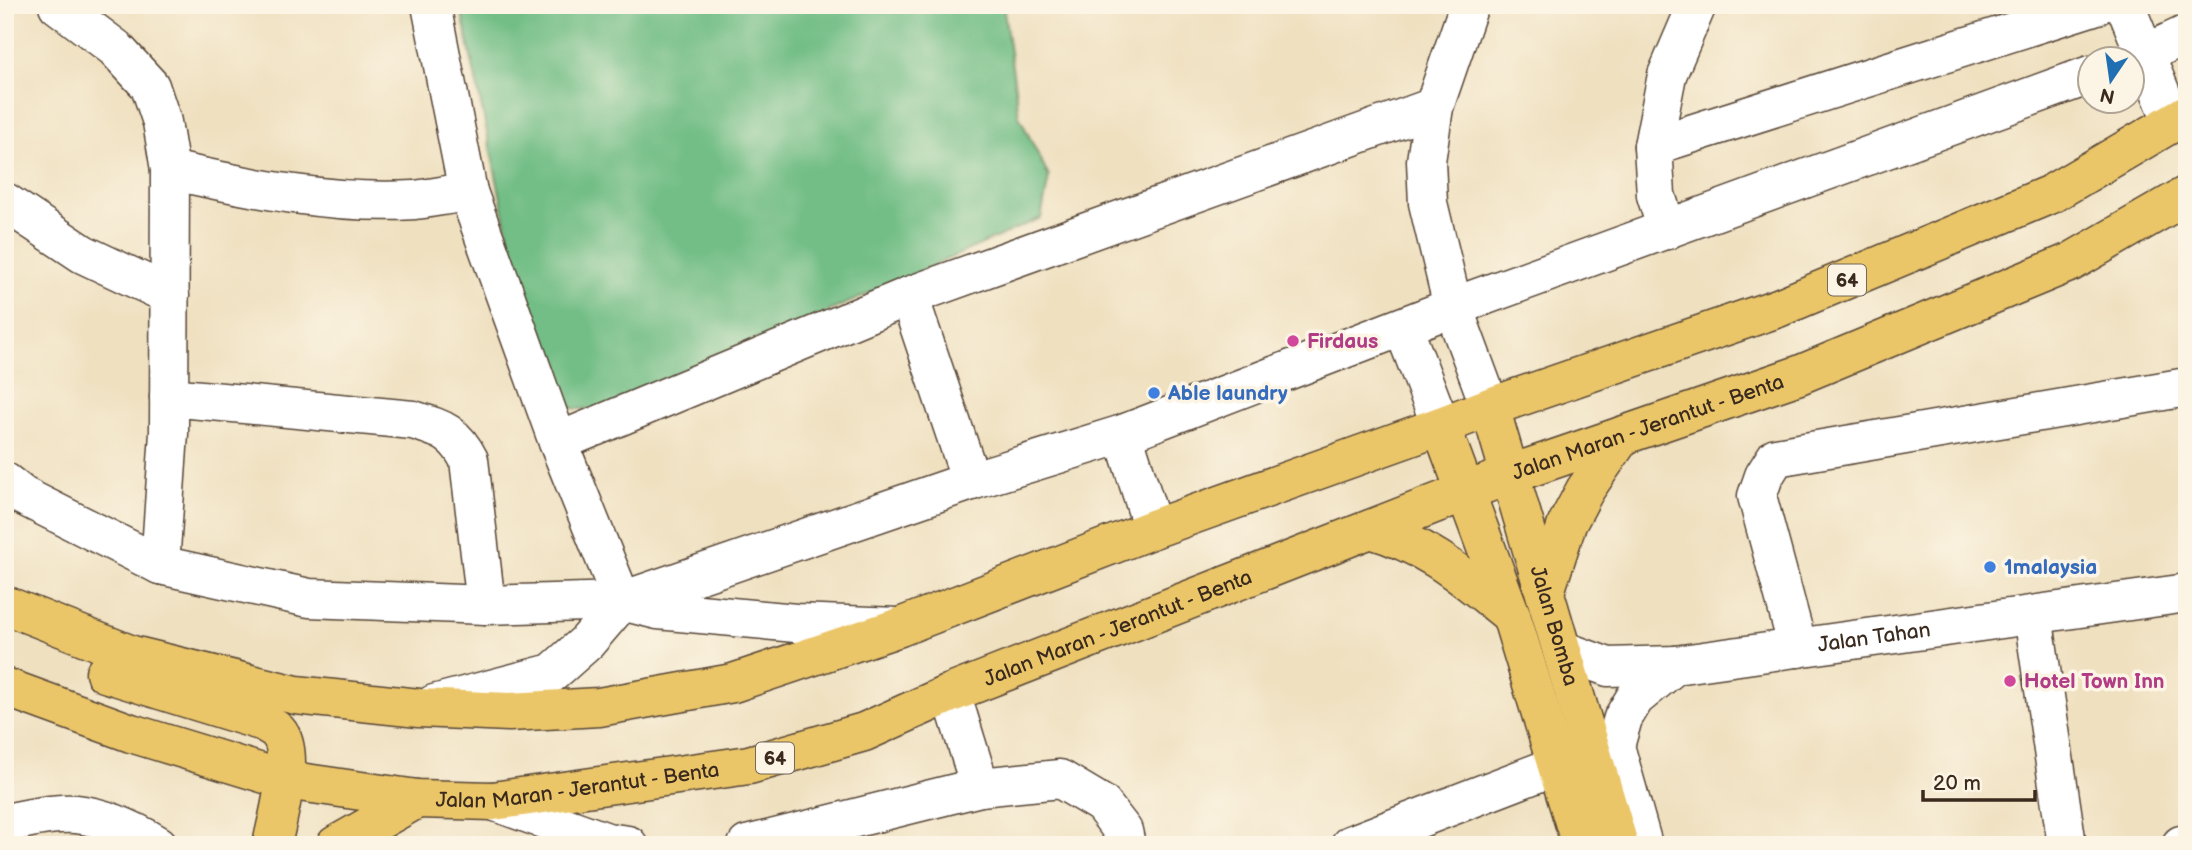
<svg xmlns="http://www.w3.org/2000/svg" width="2192" height="850" font-family="'Balsamiq Sans',sans-serif">
	<style>
		.forest { fill: #72be86; stroke: #567452; stroke-width: 2 }
		.lines { fill: none; stroke-linecap: round; stroke-linejoin: round }
		.minor-casing { stroke: #564536; stroke-width: 41 }
		.major-casing { stroke: #564536; stroke-width: 41 }
		.minor { stroke: #fff; stroke-width: 38 }
		.major { stroke: #ebc669; stroke-width: 38 }
		.hotel-dot { fill: #d1479c; stroke: #fcf5e5; stroke-width: 2.5 }
		.shop-dot { fill: #3f7fe0; stroke: #fcf5e5; stroke-width: 2.5 }
		.labels { text-anchor: middle; stroke-width: 7; stroke-linejoin: round; paint-order: stroke }
		.shield { fill: #fcf5e5; stroke: #75675a; stroke-width: 2 }
		.shield-label { font-size: 19px; font-weight: bold; fill: #3b2a1e }
		.hotel-label { font-size: 21px; font-weight: bold; fill: #b23c85; stroke: #fcf5e5; text-anchor: start }
		.shop-label { font-size: 21px; font-weight: bold; fill: #366cbe; stroke: #fcf5e5; text-anchor: start }
		.street-label { font-size: 21px; fill: #3b2a1e; stroke: #fcf5e5 }
	</style>
	<rect width="100%" height="100%" fill="#fcf5e5"/>
	<filter id="ink" filterUnits="userSpaceOnUse"><feTurbulence type="fractalNoise" baseFrequency=".0143" numOctaves="2"/><feDisplacementMap in="SourceGraphic" scale="14" xChannelSelector="R" yChannelSelector="G"/><feConvolveMatrix kernelMatrix="1 2 1 2 8 2 1 2 1" color-interpolation-filters="sRGB"/></filter>
	<filter id="wash" filterUnits="userSpaceOnUse"><feTurbulence type="fractalNoise" baseFrequency=".00686" numOctaves="4" result="noise"/><feDisplacementMap in="SourceGraphic" scale="28" xChannelSelector="R" yChannelSelector="G"/><feGaussianBlur stdDeviation="1.57" result="paint"/><feColorMatrix in="noise" values="0 0 0 0 0 0 0 0 0 0 0 0 0 0 0 0 0 1.4 0 .05"/><feComposite in="paint" operator="in"/></filter>
	<g filter="url(#wash)">
		<rect width="100%" height="100%" fill="#efe0c0"/>
		<path class="forest" d="M 476,5 L 1006,5 L 1004,11 L 1019,116 L 1049,177 L 1041,218 L 607,409 L 577,409 L 552,402 L 540,384 L 461,9 Z"/>
	</g>
	<g filter="url(#ink)">
		<g class="lines">
			<g class="minor-casing">
				<g id="minor">
					<path d="M 58,5 L 115,48 L 150,86 L 162,122 L 170,170 L 169,433 L 160,565"/>
					<path d="M 431,5 L 468,192 L 558,442 L 622,601"/>
					<path d="M 1469,5 L 1434,107 L 1426,161 L 1428,203 L 1453,307 L 1490,407"/>
					<path d="M 2125,5 L 2173,123"/>
					<path d="M 2132,60 L 2187,34"/>
					<path d="M 1653,146 L 2097,5"/>
					<path d="M 170,170 C 249,188 333,205 415,200 C 432,198 450,194 468,192"/>
					<path d="M 5,202 L 83,254 L 170,295"/>
					<path d="M 1667,230 L 1656,195 L 1653,146 L 1667,75 L 1697,5"/>
					<path d="M 909,296 L 971,481"/>
					<path d="M 1403,327 L 1441,426"/>
					<path d="M 169,397 L 413,420 C 442,429 455,432 469,460 L 486,605"/>
					<path d="M 1123,434 L 1153,529"/>
					<path d="M 558,442 L 909,296 L 1434,107"/>
					<path d="M 5,482 L 23,496 L 160,565 L 309,598 L 486,605 L 622,601 L 658,610 L 796,623 L 897,627"/>
					<path d="M 2033,615 L 2067,845"/>
					<path d="M 1798,648 L 1757,496 L 1764,476 L 1776,457 L 2187,387"/>
					<path id="s1" d="M 1562,650 L 1608,667 L 1675,665 L 2187,593"/>
					<path d="M 951,693 L 980,787"/>
					<path d="M 434,704 L 552,673 L 587,642 L 622,601 L 971,481 L 1123,434 L 1453,307 L 2090,75"/>
					<path d="M 493,801 L 607,842 L 628,845"/>
					<path d="M 5,823 C 28,819 53,812 76,814 C 104,817 133,830 158,845"/>
					<path d="M 747,845 L 980,787 L 1060,779 L 1102,804 L 1123,831 L 1126,845"/>
					<path d="M 1350,845 L 1558,765"/>
					<path d="M 1643,845 L 1615,746 L 1623,718 L 1635,698 L 1675,665"/>
					<path d="M 2181,845 L 2187,844"/>
				</g>
			</g>
			<g class="major-casing">
				<g id="major">
					<path id="s2" d="M 1490,407 L 1619,845"/>
					<path d="M 1441,426 L 1511,615 L 1581,845"/>
					<path d="M 1371,529 C 1431,547 1463,577 1511,615"/>
					<path d="M 1545,592 L 1567,524 L 1585,490 L 1622,436"/>
					<path d="M 5,605 L 132,655 L 296,695 L 419,708 L 509,712 L 599,707 L 733,683 L 900,627 L 1153,529 L 1441,426 L 1490,407 L 1778,308 L 2051,194 L 2187,114"/>
					<path d="M 105,673 L 264,722 C 268,725 275,728 278,732 C 297,753 277,819 272,845"/>
					<path id="s3" d="M 5,687 L 131,733 L 285,780 L 417,799 L 493,801 L 749,765 L 864,732 L 951,693 L 1511,474 L 1799,375 L 2071,262 L 2187,195"/>
					<path d="M 336,845 L 417,799"/>
				</g>
			</g>
			<use href="#minor" class="minor"/>
			<use href="#major" class="major"/>
		</g>
	</g>
	<g class="hotel-dot">
		<circle cx="1293" cy="341" r="7"/>
		<circle cx="2010" cy="681" r="7"/>
	</g>
	<g class="shop-dot">
		<circle cx="1154" cy="393" r="7"/>
		<circle cx="1990" cy="567" r="7"/>
	</g>
	<g class="labels">
		<g class="shield">
			<rect x="1828" y="264.5" width="38" height="31" rx="5"/>
			<rect x="756" y="742.5" width="38" height="31" rx="5"/>
		</g>
		<g class="shield-label">
			<text x="1847" y="287">64</text>
			<text x="775" y="765">64</text>
		</g>
		<g class="hotel-label">
			<text x="1307" y="348">Firdaus</text>
			<text x="2024" y="688">Hotel Town Inn</text>
		</g>
		<g class="shop-label">
			<text x="1168" y="400">Able laundry</text>
			<text x="2004" y="574">1malaysia</text>
		</g>
		<g class="street-label">
			<text dy="7" stroke="none"><textPath href="#s3" startOffset="1724">Jalan Maran - Jerantut - Benta</textPath></text>
			<text dy="7" stroke="none"><textPath href="#s2" startOffset="228">Jalan Bomba</textPath></text>
			<text dy="7" stroke="none"><textPath href="#s3" startOffset="1157">Jalan Maran - Jerantut - Benta</textPath></text>
			<text dy="7" stroke="none"><textPath href="#s1" startOffset="317">Jalan Tahan</textPath></text>
			<text dy="7" stroke="none"><textPath href="#s3" startOffset="590">Jalan Maran - Jerantut - Benta</textPath></text>
		</g>
	</g>
	<rect width="2192" height="850" fill="none" stroke="#fcf5e5" stroke-width="28"/>
	<g transform="translate(2111 80) rotate(193)"><circle r="33" fill="#fcf5e5" stroke="#afa495" stroke-width="2"/>
	<path d="M0-5L12 26L0 18L-12 26Z" fill="#1f6fb2"/>
	<text y="-10" font-size="19" font-weight="bold" text-anchor="middle" fill="#3b2a1e">N</text>
	</g>
	<path d="M1923 790v10h112v-10" fill="none" stroke="#3b2a1e" stroke-width="3.5"/>
	<text x="1933" y="790" font-size="21" fill="#3b2a1e" stroke="#fcf5e5" stroke-width="5" paint-order="stroke">20 m</text>
</svg>
